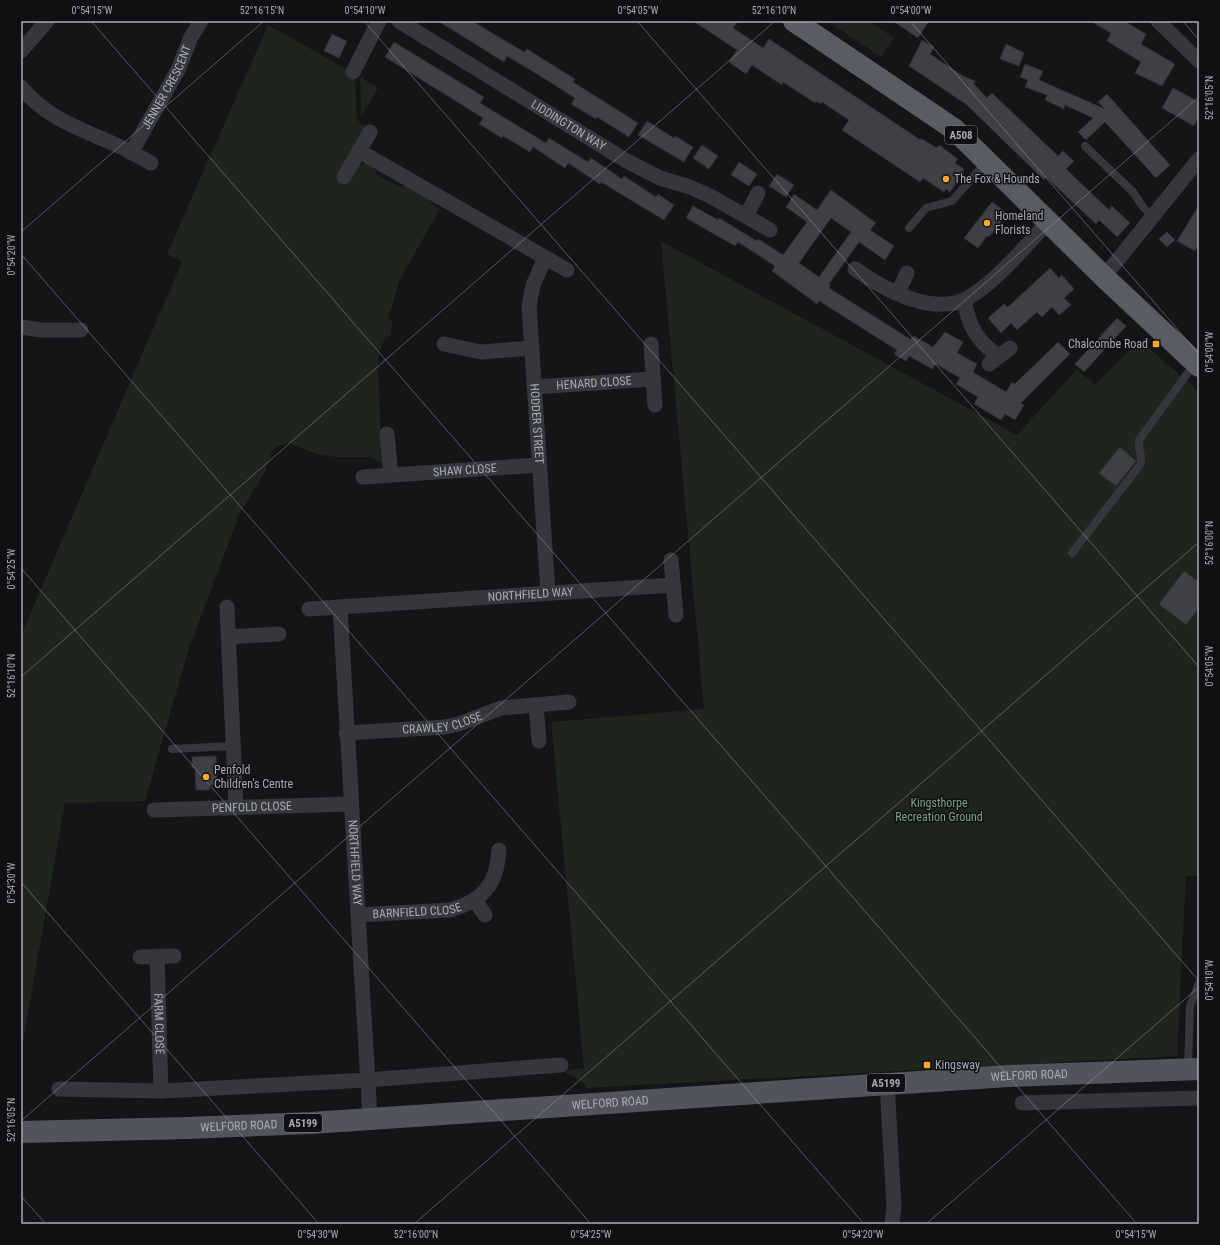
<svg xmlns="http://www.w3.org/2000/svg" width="1220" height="1245" font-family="'Roboto Condensed',sans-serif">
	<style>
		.green { fill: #1d251d }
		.building { fill: #3f4044; stroke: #2f2f33; fill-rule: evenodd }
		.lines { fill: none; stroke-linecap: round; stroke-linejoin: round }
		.service { stroke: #36373c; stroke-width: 8 }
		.minor { stroke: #36373c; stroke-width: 15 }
		.primary { stroke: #52545b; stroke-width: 22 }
		.trunk { stroke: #5a5c64; stroke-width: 22 }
		.ticks { fill: none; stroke: #a6acb7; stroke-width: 1; stroke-opacity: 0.45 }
		.poi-dot { fill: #f7a92c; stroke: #101012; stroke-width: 1.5 }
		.labels { text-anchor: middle; stroke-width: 3; stroke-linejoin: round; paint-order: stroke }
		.shield { fill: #101012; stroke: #797d86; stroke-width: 1 }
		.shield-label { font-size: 11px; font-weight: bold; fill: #a6acb7 }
		.street-label { font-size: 12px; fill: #a6acb7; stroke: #101012 }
		.poi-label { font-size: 12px; fill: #a6acb7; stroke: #101012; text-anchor: start }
		.park-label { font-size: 12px; fill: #7ca37d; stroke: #101012 }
		.neatline { fill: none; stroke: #a6acb7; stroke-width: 1.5 }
		.ticks-label { font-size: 10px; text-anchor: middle; fill: #a6acb7 }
	</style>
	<rect width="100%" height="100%" fill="#151517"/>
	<path class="green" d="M 827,21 L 869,21 L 894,38 L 881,57 Z
		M 268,25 L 357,75 L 355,78 L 357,119 L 361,124 L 367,127 L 359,166 L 365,163 L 373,167 L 377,175 L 400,187 L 407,185 L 433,201 L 431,204 L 440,209 L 400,279 L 388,319 L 393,321 L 390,337 L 386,336 L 379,352 L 378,369 L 382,464 L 371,457 L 335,457 L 317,454 L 288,443 L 275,447 L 272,452 L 265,472 L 240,513 L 188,651 L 145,801 L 65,803 L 21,1053 L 21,635 L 182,262 L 167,254 Z
		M 360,77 L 378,88 L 361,116 Z
		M 661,241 L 1017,435 L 1077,369 L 1095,385 L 1140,340 L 1199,392 L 1199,876 L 1186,876 L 1177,1056 L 586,1088 L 585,1084 L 564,1071 L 584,1068 L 551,722 L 704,709 Z"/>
	<path class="building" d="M 438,21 L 472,21 L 524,52 L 527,49 L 575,79 L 573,82 L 638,123 L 629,137 L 597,117 L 596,119 L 571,104 L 575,98 L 550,82 L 507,56 L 504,62 Z
		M 693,21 L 738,21 L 733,28 L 763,48 L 769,39 L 919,139 L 922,139 L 937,148 L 939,145 L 958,159 L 955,163 L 964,169 L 963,171 L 964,172 L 950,192 L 946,189 L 944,192 L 923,178 L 920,182 L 842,130 L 849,120 L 822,102 L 821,104 L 816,101 L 815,103 L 783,82 L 782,85 L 752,65 L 746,74 L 729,62 L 737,50 Z
		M 893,21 L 929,21 L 918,38 Z
		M 1090,21 L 1124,21 L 1146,34 L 1141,44 L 1175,64 L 1162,86 L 1135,73 L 1141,62 L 1107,41 L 1111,33 Z
		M 332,34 L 347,41 L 339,58 L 324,51 Z
		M 922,40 L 934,47 L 930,54 L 963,76 L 975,81 L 974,84 L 987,98 L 992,93 L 1058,156 L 1063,151 L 1074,161 L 1066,169 L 1109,210 L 1112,206 L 1130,223 L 1117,237 L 1099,220 L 1096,224 L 1046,177 L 1044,180 L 967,105 L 909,66 Z
		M 394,42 L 484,97 L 480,103 L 546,143 L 549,138 L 588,162 L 591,158 L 622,179 L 624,176 L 656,197 L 658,194 L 674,205 L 664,220 L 601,182 L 600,184 L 568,163 L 565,168 L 533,147 L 530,152 L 503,136 L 502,138 L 479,124 L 483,118 L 385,57 Z
		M 1006,44 L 1024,53 L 1019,66 L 1000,59 Z
		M 1025,64 L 1043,71 L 1039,80 L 1105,109 L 1098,102 L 1107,94 L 1170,165 L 1156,178 L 1105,122 L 1086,140 L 1078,132 L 1093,118 L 1065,105 L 1064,109 L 1045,100 L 1047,95 L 1025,87 L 1028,80 L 1020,77 Z
		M 1173,88 L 1199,102 L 1199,117 L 1194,126 L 1162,108 Z
		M 647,121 L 674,138 L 675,136 L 693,147 L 684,162 L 638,135 Z
		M 702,145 L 718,156 L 709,169 L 693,158 Z
		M 739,162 L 757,174 L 749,186 L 731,175 Z
		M 777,174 L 794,185 L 786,197 L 769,186 Z
		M 831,190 L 876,223 L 870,230 L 894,246 L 885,260 L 859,242 L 829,284 L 830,285 L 829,288 L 910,339 L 914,336 L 933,347 L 945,332 L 963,342 L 957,353 L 977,364 L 973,372 L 1006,392 L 1012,382 L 1015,384 L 1058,342 L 1070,354 L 1021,403 L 1024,405 L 1015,420 L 1005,414 L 1001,420 L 974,404 L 978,397 L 956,384 L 960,378 L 936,364 L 932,369 L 909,356 L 906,361 L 894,354 L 897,350 L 819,301 L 817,304 L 772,271 L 775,266 L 738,242 L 735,246 L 686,218 L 693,206 L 718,220 L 719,218 L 757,241 L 758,239 L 783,255 L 807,222 L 786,207 L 794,194 L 817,210 ZM 831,218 L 851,232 L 819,277 L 799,263 Z
		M 992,202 L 1008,214 L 989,237 L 987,236 L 978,248 L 964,238 Z
		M 1199,205 L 1199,244 L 1195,251 L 1177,241 Z
		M 1167,232 L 1175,240 L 1167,247 L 1159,239 Z
		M 1050,268 L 1059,278 L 1062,275 L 1074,289 L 1064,298 L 1071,305 L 1059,315 L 1052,307 L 1042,317 L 1037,312 L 1017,330 L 1011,323 L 1001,333 L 988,318 L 1004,304 L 1008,307 Z
		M 1117,318 L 1126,326 L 1084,372 L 1075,364 Z
		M 1120,447 L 1136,461 L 1116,486 L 1099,473 Z
		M 1184,571 L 1199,582 L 1199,608 L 1186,625 L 1159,604 Z
		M 216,756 L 217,785 L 209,785 L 210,790 L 196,790 L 195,768 L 192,768 L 192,757 Z"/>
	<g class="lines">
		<path class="service" d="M 1085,146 L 1133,192 L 1143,207 L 1153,217
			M 909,228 L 926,208 L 952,201 L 987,161
			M 1072,553 L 1140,465 C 1144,457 1137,449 1139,440 L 1195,363
			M 172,749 L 233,746
			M 1188,1068 L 1190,1006 L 1199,983"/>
		<g class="minor">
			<path id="s1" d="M 399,21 L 625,160 L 660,178 L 690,187 L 710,196 L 770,230"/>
			<path d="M 1158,21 L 1199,61"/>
			<path d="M 21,51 L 47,21"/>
			<path d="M 353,72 L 379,21"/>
			<path d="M 21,87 C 45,117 78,128 112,143 C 126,149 138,156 151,163"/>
			<path d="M 359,151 L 567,270"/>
			<path id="s2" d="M 131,153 L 178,70 L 191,37 L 201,21"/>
			<path d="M 344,177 L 370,132"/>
			<path d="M 746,216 L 758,193"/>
			<path id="s3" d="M 545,258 L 533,285 L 529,306 L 548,593"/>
			<path d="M 855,269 C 882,288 920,310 955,303 C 984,297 1028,243 1049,221"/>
			<path d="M 1104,277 L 1199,159"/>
			<path d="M 898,293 L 907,273"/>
			<path d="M 964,300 C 969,326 976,340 998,356"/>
			<path d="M 21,327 L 41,330 L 81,330"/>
			<path d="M 444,344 L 481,352 L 532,348"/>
			<path d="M 651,344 L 655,405"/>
			<path d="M 989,364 L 1010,348"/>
			<path id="s4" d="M 534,387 L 653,379"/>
			<path d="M 387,434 L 391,475"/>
			<path id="s5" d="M 363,477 L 539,465"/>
			<path d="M 671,560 L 676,615"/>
			<path d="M 227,607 L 236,808"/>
			<path id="s6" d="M 340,607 L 370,1118"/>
			<path id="s7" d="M 309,609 L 673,585"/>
			<path d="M 228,637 L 279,634"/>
			<path d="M 536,705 L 539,741"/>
			<path id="s8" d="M 346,733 L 445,727 L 459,724 L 501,708 L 569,702"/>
			<path id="s9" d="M 154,810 L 350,804"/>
			<path d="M 475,900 L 485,915"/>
			<path id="s10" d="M 358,915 L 450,910 C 483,901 497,884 499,850"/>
			<path id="s11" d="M 157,956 L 161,1091"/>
			<path d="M 140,957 L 174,956"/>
			<path d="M 887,1083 L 894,1206 L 892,1224"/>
			<path d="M 59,1089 L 161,1091 L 367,1080 L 561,1065"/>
			<path d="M 1022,1103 L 1199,1098"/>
		</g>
		<path class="primary" id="s12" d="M 21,1132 L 187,1128 L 311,1123 L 1008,1076 L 1199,1069"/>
		<path class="trunk" d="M 794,21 L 954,129 L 1104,277 L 1199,366"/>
	</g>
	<path class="ticks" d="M 91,21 L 1137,1224M 364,21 L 1199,981M 637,21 L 1199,667M 910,21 L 1199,354M 1183,21 L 1199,40M 21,232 L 264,21M 21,254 L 864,1224M 21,568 L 591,1224M 21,677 L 775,21M 21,882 L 319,1224M 21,1121 L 1199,97M 21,1196 L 46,1224M 414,1224 L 1199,542M 926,1224 L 1199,987"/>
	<g class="poi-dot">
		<circle cx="946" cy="179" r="4"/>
		<circle cx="987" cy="223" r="4"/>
		<rect x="1152" y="340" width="8" height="8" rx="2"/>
		<circle cx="206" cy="777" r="4"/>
		<rect x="923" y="1061" width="8" height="8" rx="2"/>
	</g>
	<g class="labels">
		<g class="shield">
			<rect x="945" y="126" width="32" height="18" rx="3"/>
			<rect x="867" y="1074" width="38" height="18" rx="3"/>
			<rect x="284" y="1114" width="38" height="18" rx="3"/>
		</g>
		<g class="shield-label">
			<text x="961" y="139">A508</text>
			<text x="886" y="1087">A5199</text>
			<text x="303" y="1127">A5199</text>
		</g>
		<g class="street-label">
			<text dy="4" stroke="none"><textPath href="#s2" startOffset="75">JENNER CRESCENT</textPath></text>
			<text dy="4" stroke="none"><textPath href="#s1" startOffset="199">LIDDINGTON WAY</textPath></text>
			<text dy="4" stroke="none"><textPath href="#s4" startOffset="60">HENARD CLOSE</textPath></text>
			<text dy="4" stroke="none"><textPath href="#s3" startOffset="169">HODDER STREET</textPath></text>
			<text dy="4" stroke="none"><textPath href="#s5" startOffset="102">SHAW CLOSE</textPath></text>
			<text dy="4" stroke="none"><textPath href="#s7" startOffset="222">NORTHFIELD WAY</textPath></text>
			<text dy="4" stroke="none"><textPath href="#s8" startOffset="97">CRAWLEY CLOSE</textPath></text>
			<text dy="4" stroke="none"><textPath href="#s9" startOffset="98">PENFOLD CLOSE</textPath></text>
			<text dy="4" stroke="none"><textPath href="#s6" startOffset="256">NORTHFIELD WAY</textPath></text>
			<text dy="4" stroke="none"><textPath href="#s10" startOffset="59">BARNFIELD CLOSE</textPath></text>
			<text dy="4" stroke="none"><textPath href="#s11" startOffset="68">FARM CLOSE</textPath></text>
			<text dy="4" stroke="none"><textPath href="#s12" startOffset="1010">WELFORD ROAD</textPath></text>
			<text dy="4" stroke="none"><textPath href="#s12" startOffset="590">WELFORD ROAD</textPath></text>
			<text dy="4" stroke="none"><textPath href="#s12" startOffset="218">WELFORD ROAD</textPath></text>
		</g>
		<g class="poi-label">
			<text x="954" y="183">The Fox &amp; Hounds</text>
			<text x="995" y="220">Homeland<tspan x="995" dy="14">Florists</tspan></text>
			<text x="1148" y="348" text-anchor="end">Chalcombe Road</text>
			<text x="214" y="774">Penfold<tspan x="214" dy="14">Children's Centre</tspan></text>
			<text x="935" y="1069">Kingsway</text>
		</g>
		<g class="park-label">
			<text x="939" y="807">Kingsthorpe<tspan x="939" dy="14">Recreation Ground</tspan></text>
		</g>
	</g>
	<rect width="1220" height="1245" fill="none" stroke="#101012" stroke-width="44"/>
	<rect x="22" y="22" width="1176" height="1201" class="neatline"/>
	<g class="ticks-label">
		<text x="92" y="14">0°54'15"W</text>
		<text x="262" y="14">52°16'15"N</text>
		<text x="365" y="14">0°54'10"W</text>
		<text x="638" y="14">0°54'05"W</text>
		<text x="774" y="14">52°16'10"N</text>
		<text x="911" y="14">0°54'00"W</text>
		<text transform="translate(1209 98) rotate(-90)" y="4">52°16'05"N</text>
		<text transform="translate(11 255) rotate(-90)" y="4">0°54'20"W</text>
		<text transform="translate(1209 352) rotate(-90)" y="4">0°54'00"W</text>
		<text transform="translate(1209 543) rotate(-90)" y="4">52°16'00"N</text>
		<text transform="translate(11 569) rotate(-90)" y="4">0°54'25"W</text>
		<text transform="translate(1209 666) rotate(-90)" y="4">0°54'05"W</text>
		<text transform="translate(11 676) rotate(-90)" y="4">52°16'10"N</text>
		<text transform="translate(11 883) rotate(-90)" y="4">0°54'30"W</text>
		<text transform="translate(1209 980) rotate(-90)" y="4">0°54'10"W</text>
		<text transform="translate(11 1120) rotate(-90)" y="4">52°16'05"N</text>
		<text x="318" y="1238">0°54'30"W</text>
		<text x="416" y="1238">52°16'00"N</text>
		<text x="591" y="1238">0°54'25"W</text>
		<text x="863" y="1238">0°54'20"W</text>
		<text x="1136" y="1238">0°54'15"W</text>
	</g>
</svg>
